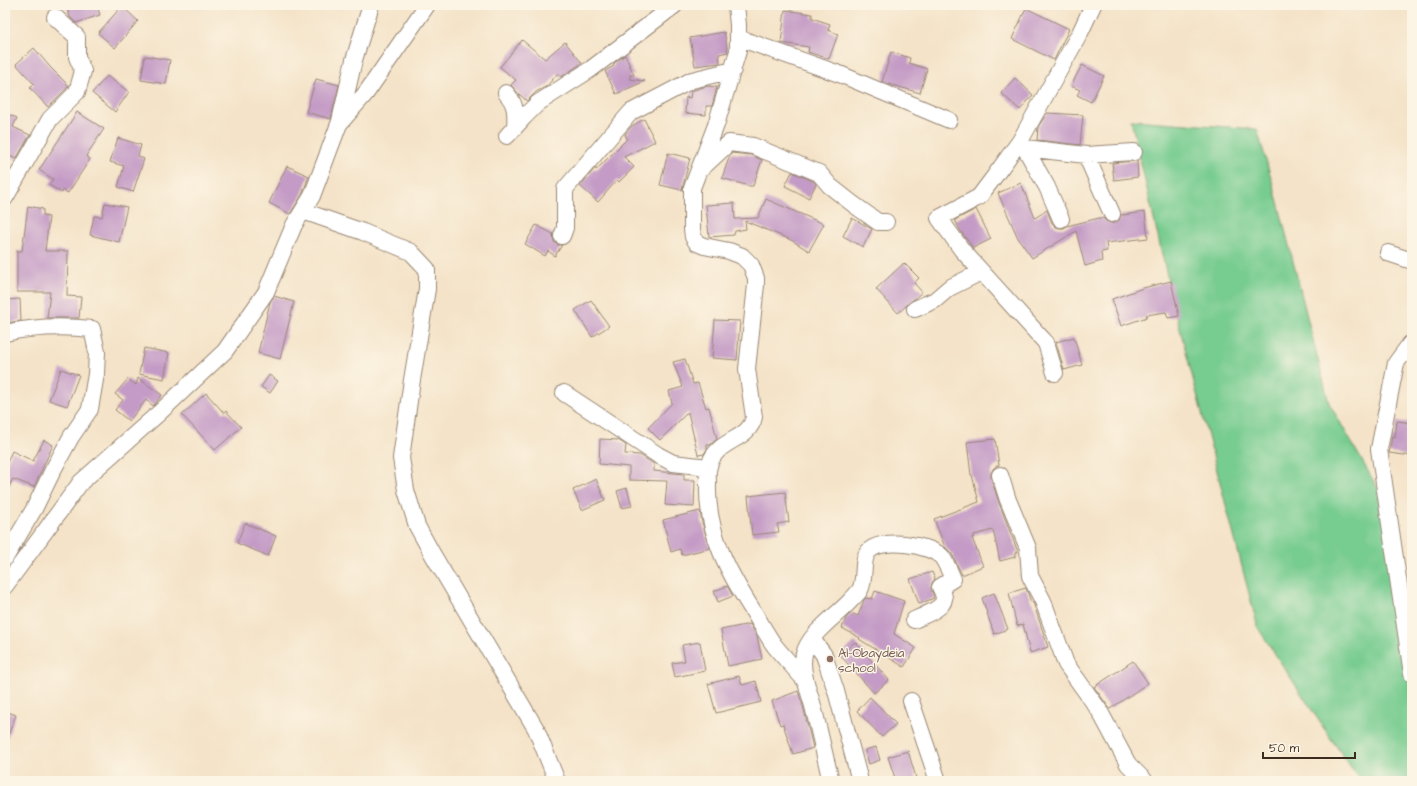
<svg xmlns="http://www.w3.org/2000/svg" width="1417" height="786" font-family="'Architects Daughter',sans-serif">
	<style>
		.green { fill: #77cc90; stroke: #597b57 }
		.building { fill: #c49bc6 }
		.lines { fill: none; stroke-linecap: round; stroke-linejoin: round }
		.minor-casing { stroke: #988673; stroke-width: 18 }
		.minor { stroke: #fff; stroke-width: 16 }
		.education-dot { fill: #8d6e63; stroke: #fcf5e5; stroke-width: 1.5 }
		.labels { text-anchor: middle; stroke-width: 3; stroke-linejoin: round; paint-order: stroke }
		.education-label { font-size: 13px; fill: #785e54; stroke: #fcf5e5; text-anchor: start }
	</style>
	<rect width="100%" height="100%" fill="#fcf5e5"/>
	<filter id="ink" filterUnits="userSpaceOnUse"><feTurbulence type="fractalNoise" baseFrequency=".025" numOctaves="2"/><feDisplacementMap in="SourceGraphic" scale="8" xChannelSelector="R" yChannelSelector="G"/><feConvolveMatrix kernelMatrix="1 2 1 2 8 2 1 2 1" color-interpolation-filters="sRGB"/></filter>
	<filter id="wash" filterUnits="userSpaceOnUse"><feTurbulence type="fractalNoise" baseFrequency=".012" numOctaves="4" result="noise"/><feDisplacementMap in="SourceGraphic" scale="16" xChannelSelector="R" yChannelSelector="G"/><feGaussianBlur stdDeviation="0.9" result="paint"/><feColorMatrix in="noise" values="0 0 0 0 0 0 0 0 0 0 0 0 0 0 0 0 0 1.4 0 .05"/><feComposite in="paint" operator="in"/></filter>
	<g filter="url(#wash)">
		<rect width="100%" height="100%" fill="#f4e3c8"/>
		<path class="green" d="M 1131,120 L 1257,129 L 1278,202 L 1329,403 L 1385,501 L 1412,700 L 1412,781 L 1361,781 L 1329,736 L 1258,628 L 1174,306 Z"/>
		<g id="blocks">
			<path class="building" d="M 66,5 L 97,5 L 100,15 L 76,23 L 70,17 Z
				M 122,6 L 138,21 L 115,48 L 98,33 Z
				M 1026,8 L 1069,29 L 1054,60 L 1012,39 Z
				M 785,10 L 812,14 L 812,18 L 830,24 L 828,30 L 838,34 L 829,59 L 808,52 L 809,47 L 781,43 Z
				M 724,32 L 728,52 L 719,54 L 720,63 L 695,66 L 690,38 Z
				M 522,40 L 545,59 L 565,42 L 582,63 L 561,77 L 558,73 L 547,86 L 536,92 L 527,101 L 519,94 L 511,85 L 516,80 L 500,67 Z
				M 34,48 L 50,67 L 69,86 L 48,107 L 30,88 L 34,84 L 16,64 Z
				M 891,52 L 910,58 L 909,63 L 927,69 L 920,93 L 882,82 Z
				M 625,55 L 634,75 L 630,75 L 630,79 L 645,81 L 616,94 L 605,71 L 614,66 L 613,64 Z
				M 145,56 L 170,60 L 166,84 L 141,80 Z
				M 1082,65 L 1104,76 L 1091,102 L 1077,95 L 1080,90 L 1071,86 Z
				M 107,76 L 129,92 L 115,112 L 92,93 Z
				M 1015,78 L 1033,95 L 1020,110 L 1001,93 Z
				M 316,79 L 339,85 L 331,119 L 306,112 Z
				M 707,86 L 717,87 L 712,106 L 706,106 L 706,115 L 685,113 L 686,97 L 690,98 L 691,91 Z
				M 77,112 L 104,129 L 86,156 L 90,159 L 68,193 L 63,190 L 62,193 L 49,185 L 53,179 L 39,170 Z
				M 5,113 L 17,118 L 13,127 L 30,135 L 16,159 L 5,154 Z
				M 1047,113 L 1083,115 L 1080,145 L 1037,140 L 1038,127 Z
				M 644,119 L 655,141 L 624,157 L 634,167 L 619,182 L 617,180 L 598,202 L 580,186 L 595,168 L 596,170 L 627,139 L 625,134 L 632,126 Z
				M 118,138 L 141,145 L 138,156 L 144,159 L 133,192 L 118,187 L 124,166 L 110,162 Z
				M 668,153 L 690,158 L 682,190 L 660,185 Z
				M 732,153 L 751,155 L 762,160 L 753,186 L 749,186 L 722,178 L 730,155 Z
				M 1135,161 L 1137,161 L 1138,177 L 1114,180 L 1112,163 Z
				M 287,166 L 309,176 L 302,195 L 290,214 L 269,203 Z
				M 792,172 L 813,181 L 816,184 L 809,198 L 785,186 Z
				M 1021,183 L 1035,218 L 1047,210 L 1052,223 L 1056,227 L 1060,228 L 1064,228 L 1067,226 L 1099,218 L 1103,218 L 1106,221 L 1111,223 L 1115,223 L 1119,220 L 1121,215 L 1145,212 L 1148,238 L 1106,243 L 1107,251 L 1101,252 L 1102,261 L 1085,266 L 1076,231 L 1032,258 L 1018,238 L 998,193 Z
				M 766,199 L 824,224 L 809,251 L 791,240 L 745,221 L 746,229 L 735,231 L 734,235 L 709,237 L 706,205 L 734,203 L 735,219 L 758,218 Z
				M 105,203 L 127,207 L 119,242 L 90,235 L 94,216 L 102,217 Z
				M 28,206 L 43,209 L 43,216 L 49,217 L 45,251 L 68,251 L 67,296 L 81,297 L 79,318 L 47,318 L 50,292 L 17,292 L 17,251 L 22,251 Z
				M 976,209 L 991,239 L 973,248 L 960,230 L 955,220 Z
				M 852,218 L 872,229 L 863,247 L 843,236 Z
				M 536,225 L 553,234 L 554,242 L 558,245 L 562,245 L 555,256 L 548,251 L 545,256 L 525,244 Z
				M 904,263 L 919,278 L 914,283 L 922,292 L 898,313 L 876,289 Z
				M 1171,281 L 1179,316 L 1168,318 L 1166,312 L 1146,315 L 1147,317 L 1121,326 L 1112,299 L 1143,288 Z
				M 274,296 L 294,302 L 280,359 L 258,353 L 270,302 Z
				M 20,299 L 21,321 L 5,323 L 5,300 Z
				M 591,300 L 609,326 L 592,337 L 575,310 Z
				M 715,320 L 740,321 L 737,360 L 712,358 Z
				M 1074,337 L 1082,365 L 1064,370 L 1056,342 Z
				M 144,348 L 169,353 L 164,379 L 139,374 Z
				M 685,359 L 693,384 L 698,383 L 706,408 L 709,407 L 717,439 L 710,445 L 707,445 L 707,449 L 704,454 L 698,455 L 688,412 L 660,440 L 648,428 L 672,403 L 669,391 L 683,387 L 673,362 Z
				M 61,369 L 79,375 L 67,406 L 49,400 Z
				M 269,375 L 278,381 L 270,393 L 261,387 Z
				M 138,378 L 162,395 L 153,406 L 146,400 L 129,421 L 115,410 L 123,400 L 115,394 L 128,379 L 136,385 Z
				M 206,393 L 224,413 L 226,411 L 241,427 L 215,450 L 182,415 Z
				M 1397,421 L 1412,423 L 1412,456 L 1389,453 L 1392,436 L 1395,437 Z
				M 600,439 L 618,440 L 626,445 L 625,454 L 640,455 L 654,464 L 654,471 L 684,474 L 684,480 L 695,480 L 694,507 L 665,505 L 667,481 L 629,480 L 629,467 L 599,464 Z
				M 995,439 L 999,465 L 996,466 L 993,469 L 991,473 L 991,478 L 999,503 L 1018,552 L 1015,553 L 1015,557 L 1000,561 L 993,530 L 974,535 L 974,537 L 972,538 L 983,566 L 962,575 L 952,554 L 945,547 L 934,519 L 979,502 L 972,475 L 971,475 L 967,442 Z
				M 44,440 L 53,445 L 34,487 L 13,479 L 5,493 L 5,467 L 12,451 L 33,461 Z
				M 596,479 L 605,500 L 582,510 L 573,490 Z
				M 627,488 L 632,506 L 622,508 L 617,491 Z
				M 785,492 L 789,522 L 777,524 L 779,532 L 752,535 L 748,496 Z
				M 700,511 L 702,522 L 710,548 L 682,555 L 680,549 L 671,552 L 663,520 Z
				M 245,523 L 276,536 L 268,556 L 237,543 Z
				M 932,572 L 935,579 L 932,583 L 931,588 L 934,598 L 919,604 L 910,579 Z
				M 727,586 L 733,596 L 718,602 L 714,591 Z
				M 1026,588 L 1031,602 L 1033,602 L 1048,647 L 1030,653 L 1023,624 L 1017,626 L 1009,593 Z
				M 875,591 L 904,601 L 894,634 L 916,648 L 904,667 L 859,639 L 860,638 L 842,628 L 846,618 L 851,613 L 858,616 L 864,600 L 866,598 L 872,599 Z
				M 994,593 L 1008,629 L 994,634 L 982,598 Z
				M 750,624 L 757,636 L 762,659 L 728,666 L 721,630 Z
				M 700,642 L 705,671 L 675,677 L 672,663 L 685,661 L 682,645 Z
				M 855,642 L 889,680 L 874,693 L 840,655 Z
				M 1133,661 L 1148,683 L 1110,709 L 1094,687 Z
				M 739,676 L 742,685 L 756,681 L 761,702 L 716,713 L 708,684 Z
				M 798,691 L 803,706 L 813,748 L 793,754 L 783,724 L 780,725 L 772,701 Z
				M 870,697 L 896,724 L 882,737 L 857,711 Z
				M 5,711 L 16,715 L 6,741 L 5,741 Z
				M 876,747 L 880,760 L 869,764 L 865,750 Z
				M 908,751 L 917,781 L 896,781 L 888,757 Z"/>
		</g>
	</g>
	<g filter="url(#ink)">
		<use href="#blocks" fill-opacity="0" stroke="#988673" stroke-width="1"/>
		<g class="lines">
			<g class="minor-casing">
				<path id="minor" d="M 736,5 L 738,25 L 738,51 L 716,125 L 692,188 L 692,229 L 693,237 L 697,243 L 704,246 L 729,251 L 742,256 L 751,265 L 756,278 L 756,285 L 747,369 L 754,417 C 749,442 716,438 709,466 C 707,472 708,479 708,484 C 706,533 730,575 755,614 C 761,624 767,635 774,645 C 784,658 796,669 806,682
					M 739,38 L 842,75 L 949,120
					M 506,93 C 516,104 516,113 515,127
					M 340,121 L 354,60 L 371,5
					M 507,136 L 524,117 L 538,103 L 591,69 L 675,5
					M 1017,146 L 1025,148 L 1086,155 L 1134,152
					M 1025,148 L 1047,187 L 1061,219
					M 1086,155 L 1112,214
					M 701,169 L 729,143 L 753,146 L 819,173 L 830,186 L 853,204 L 878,222 L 886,222
					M 5,198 L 50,119 L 77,92 L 83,71 L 77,57 L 77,37 L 55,17
					M 303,211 L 363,232 L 411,252 L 427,269 L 427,289 L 412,380 L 401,458 L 406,490 L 417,526 L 433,555 L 536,729 L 557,781
					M 562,236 L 565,228 L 565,189 L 631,112 L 692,80 L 733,70
					M 1388,253 L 1412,261
					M 915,309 L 935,300 L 949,288 L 981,272
					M 5,333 C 33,327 63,326 92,329 L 97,352 L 96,374 L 90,409 L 71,437 L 53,470 L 34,509 L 5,558
					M 1412,344 L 1410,344 L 1396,363 L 1379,449 L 1412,674
					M 1055,373 L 1046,343 L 962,250 L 939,218 L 979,197 L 994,177 L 1020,141 L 1080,33 L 1093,5
					M 564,393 L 658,455 L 673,463 L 708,467
					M 1000,475 L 1008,500 L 1028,548 L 1030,576 L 1043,601 L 1066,664 L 1099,710 L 1128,764 L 1145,781
					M 5,586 L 81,482 L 159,413 L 225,351 L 266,292 L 294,225 L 312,196 L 339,124 L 366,93 L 427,5
					M 812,639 L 824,655 L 836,691 L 860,781
					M 911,701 L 938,781
					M 831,781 C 825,757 820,734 814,710 C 810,693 800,672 804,654 C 810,632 837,616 852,599 C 854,597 858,593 860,590 C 866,579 861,561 868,552 C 880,537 930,544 942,557 C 946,563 950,572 953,579 L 940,587 C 942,590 944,595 944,599 C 943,609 922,616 914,620"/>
			</g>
			<use href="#minor" class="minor"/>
		</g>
	</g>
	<circle class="education-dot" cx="830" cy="659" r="4"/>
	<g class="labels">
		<g class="education-label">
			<text x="838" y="657">Al-Obaydeia<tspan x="838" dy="15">school</tspan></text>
		</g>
	</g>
	<rect width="1417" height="786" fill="none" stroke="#fcf5e5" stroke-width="20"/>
	<path d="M1263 752v6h92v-6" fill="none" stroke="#3b2a1e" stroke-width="2"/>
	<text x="1269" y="752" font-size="12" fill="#3b2a1e" stroke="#fcf5e5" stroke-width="3" paint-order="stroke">50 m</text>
</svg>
